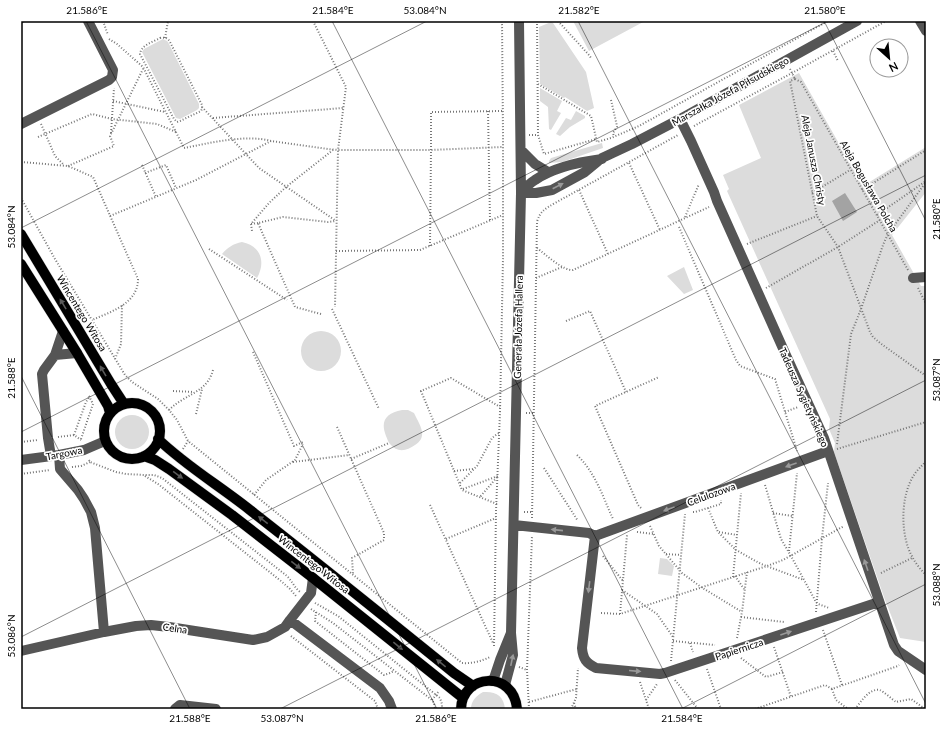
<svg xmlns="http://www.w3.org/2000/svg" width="947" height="730" font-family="Lato,sans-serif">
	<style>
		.green { fill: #dcdcdc }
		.water { fill: #a3a3a3 }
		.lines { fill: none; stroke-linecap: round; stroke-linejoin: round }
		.major-casing { stroke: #dbdbdb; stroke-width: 11 }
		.path { stroke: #777; stroke-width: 2; stroke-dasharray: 1 2; stroke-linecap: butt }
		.minor { stroke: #555; stroke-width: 10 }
		.major { stroke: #000; stroke-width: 10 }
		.oneway { fill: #999 }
		.oneway2 { fill: #595959 }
		.ticks { fill: none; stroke: #000; stroke-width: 1; stroke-opacity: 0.45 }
		.labels { text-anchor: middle; stroke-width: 3.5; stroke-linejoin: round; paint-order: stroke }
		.street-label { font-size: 10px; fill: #000; stroke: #fff }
		.neatline { fill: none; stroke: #000; stroke-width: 1.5 }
		.ticks-label { font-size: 10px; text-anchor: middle; fill: #000 }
	</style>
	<rect width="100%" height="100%" fill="#fff"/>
	<path class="green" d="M 573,21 L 645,21 L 589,51 Z
		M 551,22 L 553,23 L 586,72 L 594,108 L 587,111 L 565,97 L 564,98 L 540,84 L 539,27 Z
		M 163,39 L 167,41 L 168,42 L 199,104 L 199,108 L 197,110 L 180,119 L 176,118 L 142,52 L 144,49 Z
		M 799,73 L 863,186 L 926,147 L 926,192 L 892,235 L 921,286 L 926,286 L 926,642 L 900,638 L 885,600 L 834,452 L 835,443 L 829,429 L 830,419 L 727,191 L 729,189 L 723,175 L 761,158 L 739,105 Z
		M 540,88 L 562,101 L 557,111 L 561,113 L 551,130 L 549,129 L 548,107 L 540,101 Z
		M 576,111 L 585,116 L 585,118 L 570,127 L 560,136 L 556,134 L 566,118 L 571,120 Z
		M 602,143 L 603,148 L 562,162 L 549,163 L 549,161 L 551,158 Z
		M 242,242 C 261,246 266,262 257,278 L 222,254 C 228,247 233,244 242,242 Z
		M 684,267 L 693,290 L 684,294 L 667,276 Z
		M301 351a20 20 0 1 1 40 0a20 20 0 1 1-40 0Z
		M 402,410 L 408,410 L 414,413 C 419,424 429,436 415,445 C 407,451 397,453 390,444 C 388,442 387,438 386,436 C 380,421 386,413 402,410 Z
		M115 432a17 17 0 1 1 34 0a17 17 0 1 1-34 0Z
		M 660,558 L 667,559 L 674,566 L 672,576 L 658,574 Z
		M 483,692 C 496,691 504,696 505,709 L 471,709 C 471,701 476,696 483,692 Z"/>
	<path class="water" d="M 845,193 L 857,212 L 843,221 L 832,201 Z"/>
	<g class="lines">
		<g class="major-casing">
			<path id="major" d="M 21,234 L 111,384 L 124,404
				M 21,264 L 77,353 L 108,406 L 110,413
				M104 431a28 28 0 1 1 56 0a28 28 0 1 1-56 0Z
				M 158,439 C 186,466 220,486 250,510 C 318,563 386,618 454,673 L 473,686
				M 144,456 L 155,460 L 169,469 L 232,515 L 313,578 L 463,698
				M 461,709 C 462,673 514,670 517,709"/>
		</g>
		<path class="path" d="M 103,21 L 108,35
			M 313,21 L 346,87 L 338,150 L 335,307
			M 537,21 L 538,135 L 544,154 L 596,139
			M 558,21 L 589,55 L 591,58
			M 160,38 C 165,37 168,38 170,42 L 202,105 L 202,109 L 201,111 L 180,121 L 177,122 L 174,119 L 140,54 C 141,45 153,42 160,38 Z
			M 165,38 L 168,21
			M 109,39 L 117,44 L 143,67 L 184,148 C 210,143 246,134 271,141 L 328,149 L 338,150 L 431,150 L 503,147
			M 833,51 L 838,61
			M 790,69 L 795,79
			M 795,79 L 790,81 L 817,216 L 838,247 L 870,332 L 873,337 L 880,343 L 926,376
			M 795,79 L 801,82 L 908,270
			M 538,84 L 591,116 L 597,142 L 611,138 L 639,126 L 828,21
			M 611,100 L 617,126 L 617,127 L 613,133 L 614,137
			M 113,101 L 165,112
			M 202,107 L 259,168 L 336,221
			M 488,111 L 490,221
			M 213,118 L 343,108
			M 41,124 L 55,156 L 64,165
			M 694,126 L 792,73 L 886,21
			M 111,133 L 114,88
			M 529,135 L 538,135
			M 38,137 L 92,114 L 112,119 L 157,124 L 176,132
			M 21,162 L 68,166 L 93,177 L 138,279 C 138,304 110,312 92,320
			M 629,163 L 660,230
			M 142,165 L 156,197
			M 68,166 L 114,146 L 110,136 L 143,69
			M 145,173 L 166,165 L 176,188
			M 579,190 L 608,254
			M 862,190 L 926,150
			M 812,193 L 850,170
			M 21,198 L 55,259 L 125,375 L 132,382 L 158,399 L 169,410 L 177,420 L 188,441 L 462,663 C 471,664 482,661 490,657
			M 877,215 L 926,181
			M 110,216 L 196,180 L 271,141
			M 685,217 L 699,184
			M 258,223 L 251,224 L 269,203 L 286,187 L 333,150
			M 251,224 L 252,231
			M 679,227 L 736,360 L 740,366 L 775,379 L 797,451
			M 747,244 L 817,216
			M 430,246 L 431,150 L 431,112 L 503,111
			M 537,248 C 545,254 563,271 573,270 L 709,207
			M 209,249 L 287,300
			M 336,251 L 420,250 L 503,215
			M 536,278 L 562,267
			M 766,288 L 838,247 L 880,220
			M 918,288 L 926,304
			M 332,309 L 379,409
			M 321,314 L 295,307 L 258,223 L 283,217 L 328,222 L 336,221
			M 566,321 L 590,311 L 626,392
			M 253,352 L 294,446 L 303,442
			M 115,359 L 121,344 L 122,305
			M 173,391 L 194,392
			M 169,410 C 173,406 177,403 182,400 C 196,391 208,388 213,370
			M 785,412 L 798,407
			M 526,413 L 535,413
			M 196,414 L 202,389
			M 337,427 L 384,533 L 384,540 L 352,558 L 353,574
			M 74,435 L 86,402 L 90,396
			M 58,437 L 74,435 L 81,440
			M 81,439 L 93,404 L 89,396
			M 21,442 L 38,440
			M 837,444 L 851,334 L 861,309 L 883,245 L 888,234 L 926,182
			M 183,449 L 188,441
			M 837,449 L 926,422
			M 577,455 C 595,472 603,497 613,519
			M 351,459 L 389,443
			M 89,460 L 90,462 L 116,472 L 126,474 L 145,475 L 154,475 L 162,478 L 287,576 C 292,581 294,587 300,592
			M 926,461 C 922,466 917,470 914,475 C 900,496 900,537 913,558 C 916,564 921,570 926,575
			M 293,462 L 349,455
			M 72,467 L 81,466 L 90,462
			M 544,468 L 578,521
			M 454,471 L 473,469
			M 21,474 L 50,470
			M 145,476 L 158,484 L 281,581 L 290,589 L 296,596
			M 460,483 L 477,466 L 492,438 L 496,435 L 499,433
			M 765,485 L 781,539 L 791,556 L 816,602 L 818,604 L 829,608
			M 463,489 L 498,476 L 480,497
			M 254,495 L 266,480 L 295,460 L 303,444
			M 497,504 L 462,490 L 421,391 L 451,378 L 500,407
			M 430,505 L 493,643
			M 641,508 L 638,505 L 595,406 L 659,377
			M 708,508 L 718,532 L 736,550 L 761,564 L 804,580
			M 524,512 L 533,512
			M 693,512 L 695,512 L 721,504 L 721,500
			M 773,513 L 792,516
			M 532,518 L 537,222 C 540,211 545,209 555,203 L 678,135
			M 650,526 L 659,546 L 682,573 L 701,587 L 742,612
			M 637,532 L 654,534
			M 719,532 L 737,535
			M 446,539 L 496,518
			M 789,551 L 797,473
			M 666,554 L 681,555
			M 603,556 L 623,581
			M 881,573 L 912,558
			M 735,576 L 744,589
			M 733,577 L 741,493
			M 622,590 L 657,614 L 673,637
			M 315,603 L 338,616 L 440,698 L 442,704 L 442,709
			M 311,609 L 333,623 L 432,700 L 434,703 L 435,709
			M 316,612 L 315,621 L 384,675 L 390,673 L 394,671
			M 816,612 L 822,538 L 828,483
			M 601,613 L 620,614 L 767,566 L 783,560 L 844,526
			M 620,614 L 627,535
			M 741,617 L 784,622
			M 823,630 L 842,685
			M 291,636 L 371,698 L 375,701 L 378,709
			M 737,638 L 742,612 L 747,572
			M 673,641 L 715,645
			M 690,643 L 693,652
			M 494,646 L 496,511 L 500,412 L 503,259 L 503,135 L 502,21
			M 774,647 L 791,697
			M 741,658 L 766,677 L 783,672
			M 671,661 L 685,514
			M 519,667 L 527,670
			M 707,669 L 721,709
			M 675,680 L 698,709
			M 640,682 L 649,709
			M 832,689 L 836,700 L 848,709
			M 432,700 L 439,691
			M 646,700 L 657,684
			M 529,702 L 577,689
			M 574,703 L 576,709
			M 529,709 L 527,670 L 532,536
			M 571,709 L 576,698 L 578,668
			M 755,709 L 825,685 L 832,689 L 898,666 L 899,665
			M 855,709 C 861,702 869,688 880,690 C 884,692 892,699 896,702 L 911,699 L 925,709"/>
		<path class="minor" d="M 920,21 L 926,31
			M 680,119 L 691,141 L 714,192 L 717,201 L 785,353 L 824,438 L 894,645 L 898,651 L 926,670
			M 21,124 L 109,80 L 112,77 L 113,70 L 88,21
			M 521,150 L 535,164 L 548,172
			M 521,193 L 536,193 L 552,190 L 585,172 L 602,158 L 632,144 L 680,119 L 857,21
			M 521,193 C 525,188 530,183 535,180 C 554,167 579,162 602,159
			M 913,278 L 926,277
			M 55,355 L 77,353
			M 828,451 L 595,536 L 582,648 C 583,659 586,663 596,668 L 660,674 L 665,673 L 879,602
			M 59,455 L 60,469 L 78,490 L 84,499 L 91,512 L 95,528 L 104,632
			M 51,456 L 48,438 L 42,374 L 44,370 L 55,355 L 63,331
			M 21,460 L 59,455 L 84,450 L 105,441
			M 514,525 L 589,533 L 595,536
			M 290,620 L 380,688 L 389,701 L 392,709
			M 21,651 L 104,632 L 136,626 L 151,625 L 169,627 L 253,640 L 267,637 L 285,627 L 290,620 L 311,593 L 313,578
			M 493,681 L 500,660 L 511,633
			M 505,685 L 513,655 L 511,633 L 521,193 L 519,21
			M 175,709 L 180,705 L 216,709"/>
		<use href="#major" class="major"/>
	</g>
	<defs><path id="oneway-solid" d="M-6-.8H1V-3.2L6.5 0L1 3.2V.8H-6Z"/></defs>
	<g class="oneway">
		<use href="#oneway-solid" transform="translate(558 186) rotate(-27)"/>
		<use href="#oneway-solid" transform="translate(791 465) rotate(160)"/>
		<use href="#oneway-solid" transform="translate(669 509) rotate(160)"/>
		<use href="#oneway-solid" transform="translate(557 530) rotate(-174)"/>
		<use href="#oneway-solid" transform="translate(866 565) rotate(-109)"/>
		<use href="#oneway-solid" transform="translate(589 587) rotate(97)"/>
		<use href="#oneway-solid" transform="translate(786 633) rotate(-19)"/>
		<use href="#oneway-solid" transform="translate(512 660) rotate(-78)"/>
		<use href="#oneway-solid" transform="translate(635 671) rotate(5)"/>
	</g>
	<g class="oneway2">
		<use href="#oneway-solid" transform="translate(63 304) rotate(-121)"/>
		<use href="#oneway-solid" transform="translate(103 371) rotate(-120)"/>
		<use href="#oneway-solid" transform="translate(178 475) rotate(36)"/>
		<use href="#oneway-solid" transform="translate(263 520) rotate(-142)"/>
		<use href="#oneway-solid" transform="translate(296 565) rotate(38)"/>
		<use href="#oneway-solid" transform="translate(398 646) rotate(39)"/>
		<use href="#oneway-solid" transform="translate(441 663) rotate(-141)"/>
	</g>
	<path class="ticks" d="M 86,21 L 437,709M 332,21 L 683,709M 578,21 L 926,704M 824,21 L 926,221M 21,23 L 26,21M 21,228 L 427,21M 21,376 L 190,709M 21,432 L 828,21M 21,637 L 926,175M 280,709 L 926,380M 681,709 L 926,584"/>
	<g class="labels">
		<g class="street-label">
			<text transform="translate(730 91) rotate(-29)" y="4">Marszałka Józefa Piłsudskiego</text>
			<text transform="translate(814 160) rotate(79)" y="4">Aleja Janusza Christy</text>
			<text transform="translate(869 186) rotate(60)" y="4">Aleja Bogusława Polcha</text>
			<text transform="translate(82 313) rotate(59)" y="4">Wincentego Witosa</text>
			<text transform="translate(518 327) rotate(-89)" y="4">Generała Józefa Hallera</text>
			<text transform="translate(804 397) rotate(66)" y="4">Tadeusza Sygietyńskiego</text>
			<text transform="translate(64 453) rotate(-11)" y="4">Targowa</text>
			<text transform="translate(711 494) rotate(-20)" y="4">Celulozowa</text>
			<text transform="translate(314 564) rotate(38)" y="4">Wincentego Witosa</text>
			<text transform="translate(175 628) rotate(8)" y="4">Celna</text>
			<text transform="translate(739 649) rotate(-18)" y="4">Papiernicza</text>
		</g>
	</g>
	<rect width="947" height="730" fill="none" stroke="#ffffff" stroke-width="44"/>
	<g transform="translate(889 58) rotate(153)"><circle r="19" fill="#ffffff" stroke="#999999"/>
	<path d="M0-3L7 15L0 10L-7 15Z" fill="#000000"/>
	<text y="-6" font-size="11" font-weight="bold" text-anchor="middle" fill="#000000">N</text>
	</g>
	<rect x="22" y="22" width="903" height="686" class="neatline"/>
	<g class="ticks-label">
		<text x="87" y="14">21.586°E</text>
		<text x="333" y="14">21.584°E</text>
		<text x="425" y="14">53.084°N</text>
		<text x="579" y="14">21.582°E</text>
		<text x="825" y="14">21.580°E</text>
		<text transform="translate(936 219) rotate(-90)" y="4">21.580°E</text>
		<text transform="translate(11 227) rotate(-90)" y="4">53.084°N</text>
		<text transform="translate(11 378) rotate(-90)" y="4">21.588°E</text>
		<text transform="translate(936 380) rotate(-90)" y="4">53.087°N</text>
		<text transform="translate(936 585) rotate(-90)" y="4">53.088°N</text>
		<text transform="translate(11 636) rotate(-90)" y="4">53.086°N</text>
		<text x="190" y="722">21.588°E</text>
		<text x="282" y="722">53.087°N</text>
		<text x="436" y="722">21.586°E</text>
		<text x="682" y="722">21.584°E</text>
	</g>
</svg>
